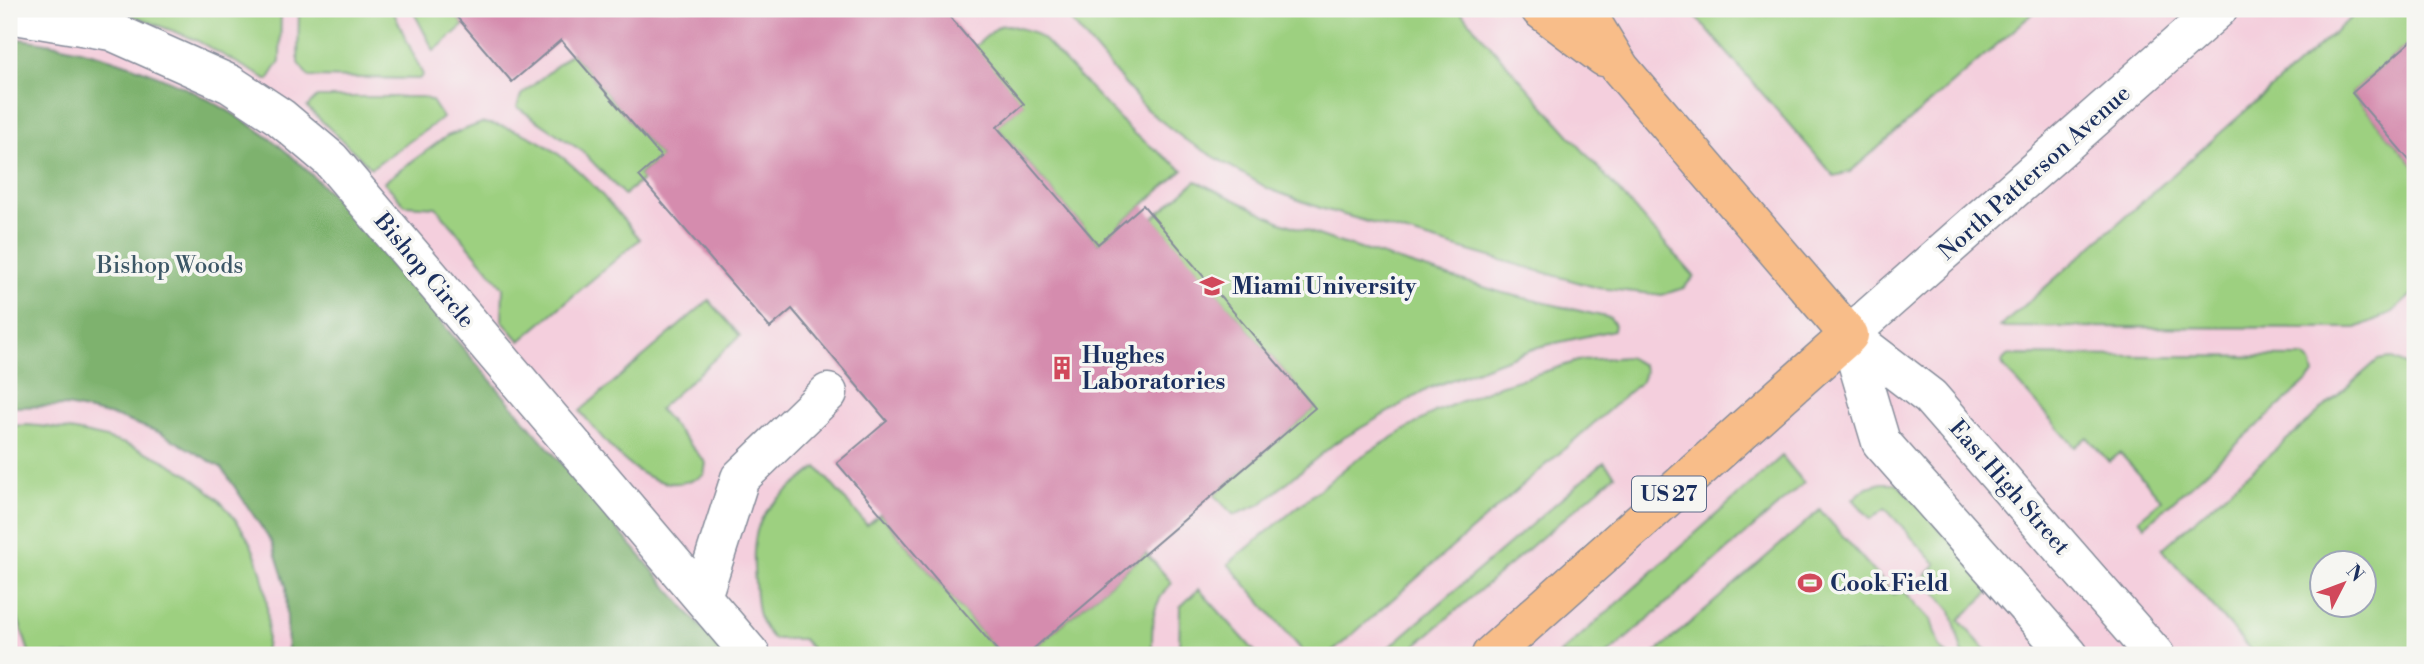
<svg xmlns="http://www.w3.org/2000/svg" width="2424" height="664" font-family="'Libre Bodoni',serif">
	<style>
		.built { fill: #f4cfdd; fill-rule: evenodd }
		.green { fill: #9dd080; stroke: #5c806f; stroke-width: 2; fill-rule: evenodd }
		.forest { fill: #7eb26e; stroke: #4c7066; stroke-width: 2 }
		.building { fill: #d58cae }
		.lines { fill: none; stroke-linecap: round; stroke-linejoin: round }
		.minor-casing { stroke: #868c9a; stroke-width: 41 }
		.highway-casing { stroke: #868c9a; stroke-width: 41 }
		.minor { stroke: #fff; stroke-width: 38 }
		.highway { stroke: #f8bd89; stroke-width: 38 }
		.labels { text-anchor: middle; stroke-width: 7; stroke-linejoin: round; paint-order: stroke }
		.shield { fill: #f6f6f2; stroke: #5d6b8a; stroke-width: 2 }
		.shield-label { font-size: 21px; font-weight: bold; fill: #1b2f5e }
		.street-label { font-size: 23px; fill: #1b2f5e; stroke: #f6f6f2 }
		.park-label { font-size: 23px; fill: #3c5766; stroke: #f6f6f2 }
		.poi-label { font-size: 23px; font-weight: bold; fill: #1b2f5e; stroke: #f6f6f2; text-anchor: start }
	</style>
	<rect width="100%" height="100%" fill="#f6f6f2"/>
	<filter id="ink" filterUnits="userSpaceOnUse"><feTurbulence type="fractalNoise" baseFrequency=".0143" numOctaves="2"/><feDisplacementMap in="SourceGraphic" scale="14" xChannelSelector="R" yChannelSelector="G"/><feConvolveMatrix kernelMatrix="1 2 1 2 8 2 1 2 1" color-interpolation-filters="sRGB"/></filter>
	<filter id="wash" filterUnits="userSpaceOnUse"><feTurbulence type="fractalNoise" baseFrequency=".00686" numOctaves="4" result="noise"/><feDisplacementMap in="SourceGraphic" scale="28" xChannelSelector="R" yChannelSelector="G"/><feGaussianBlur stdDeviation="1.57" result="paint"/><feColorMatrix in="noise" values="0 0 0 0 0 0 0 0 0 0 0 0 0 0 0 0 0 1.4 0 .05"/><feComposite in="paint" operator="in"/></filter>
	<g filter="url(#wash)">
		<rect width="100%" height="100%" fill="#f2ead7"/>
		<path class="built" d="M 9,9 L 2415,9 L 2415,655 L 9,655 ZM 2322,562 L 2364,562 L 2364,604 L 2322,604 Z"/>
		<path class="green" d="M 115,9 L 281,9 L 280,61 L 268,80 L 194,39 Z
			M 299,9 L 392,9 L 423,75 L 419,79 L 309,77 L 298,63 Z
			M 412,9 L 450,9 L 464,25 L 434,51 Z
			M 1061,9 L 1458,9 L 1694,276 L 1684,288 L 1662,295 L 1598,288 L 1323,209 L 1269,189 L 1184,139 L 1146,109 Z
			M 1689,9 L 2038,9 L 1850,172 L 1834,176 Z
			M 2361,9 L 2415,9 L 2415,38 L 2352,93 L 2415,167 L 2415,292 L 2391,313 L 2356,328 L 2000,327 Z
			M 1008,25 L 1033,32 L 1045,41 L 1133,133 L 1183,170 L 1098,244 L 997,127 L 1023,104 L 974,47 L 999,26 Z
			M 572,53 L 661,157 L 639,175 L 642,180 L 624,195 L 582,151 L 517,107 L 521,95 Z
			M 317,97 L 423,97 L 432,101 L 443,118 L 371,168 L 307,107 Z
			M 482,123 C 552,129 597,189 640,239 L 520,341 L 502,321 L 503,287 L 436,207 L 405,205 L 384,182 L 447,136 Z
			M 1196,181 L 1281,222 L 1338,242 L 1503,293 L 1610,318 L 1615,325 L 1614,330 L 1538,347 L 1430,388 L 1335,443 L 1261,504 L 1234,515 L 1214,495 L 1315,408 L 1153,218 Z
			M 709,300 L 740,336 L 659,409 L 706,463 L 704,475 C 651,505 610,447 580,411 Z
			M 2008,355 L 2304,357 L 2312,364 L 2314,375 L 2145,526 L 2139,519 L 2162,500 L 2120,453 L 2109,462 L 2087,437 L 2075,447 L 2003,366 L 2002,361 Z
			M 1628,357 L 1642,365 L 1645,371 L 1642,381 L 1329,655 L 1306,655 L 1228,564 L 1354,461 L 1435,412 L 1496,387 L 1581,360 Z
			M 2391,358 L 2406,365 L 2415,375 L 2415,655 L 2255,655 L 2162,549 L 2378,360 ZM 2322,562 L 2364,562 L 2364,604 L 2322,604 Z
			M 28,425 C 159,434 288,504 265,655 L 30,655 L 9,591 L 9,426 Z
			M 1782,456 L 1804,483 L 1607,655 L 1559,655 Z
			M 1604,462 L 1615,475 L 1404,655 L 1380,655 Z
			M 817,467 L 867,525 L 880,514 L 1001,655 L 817,655 L 803,639 L 773,639 C 756,618 757,610 755,584 C 749,512 765,510 817,467 Z
			M 1882,483 L 1897,483 L 1994,588 L 1959,620 L 1990,655 L 1963,655 L 1951,611 L 1924,578 L 1936,564 L 1885,508 L 1871,519 L 1853,499 L 1867,487 Z
			M 1820,510 L 1894,594 L 1901,591 L 1906,593 L 1931,620 L 1940,648 L 1947,655 L 1653,655 Z
			M 1146,553 L 1172,583 C 1150,604 1152,626 1152,655 L 1026,655 Z
			M 1199,589 L 1258,655 L 1179,655 L 1180,607 Z"/>
		<path class="forest" d="M 9,38 C 100,46 198,85 272,140 C 297,159 320,183 342,206 L 725,655 L 288,655 L 286,586 L 272,543 L 222,468 L 161,433 L 117,417 L 67,406 L 9,407 Z"/>
		<g id="blocks">
			<path class="building" d="M 450,9 L 943,9 L 1024,104 L 997,127 L 1098,244 L 1143,205 L 1315,408 L 1026,655 L 1001,655 L 837,463 L 887,421 L 792,309 L 770,328 L 639,176 L 661,157 L 561,40 L 512,82 Z
				M 2415,38 L 2415,167 L 2352,93 Z"/>
		</g>
	</g>
	<g filter="url(#ink)">
		<use href="#blocks" fill-opacity="0" stroke="#868c9a" stroke-width="2"/>
		<g class="lines">
			<g class="minor-casing">
				<path id="minor" d="M 9,14 L 111,31 L 230,84 L 280,117 L 331,160 L 751,655
					M 1849,335 L 2218,9
					M 1849,335 L 1930,397 L 2155,655
					M 1849,335 L 1881,442 L 2069,655
					M 702,597 L 740,478 L 828,393"/>
			</g>
			<g class="highway-casing">
				<path id="highway" d="M 1540,9 L 1604,57
					M 1491,655 L 1849,335 L 1620,68 L 1584,9"/>
			</g>
			<use href="#minor" class="minor"/>
			<use href="#highway" class="highway"/>
		</g>
	</g>
	<defs>
		<g id="university-bare" transform="scale(1.89)"><path d="M0-5L7-2L0 1L-7-2ZM-4 1L0 2.5L4 1V4Q0 6-4 4Z" fill="#d1495b" stroke="#f6f6f2" stroke-width="2.5" paint-order="stroke"/></g>
		<g id="building-bare" transform="scale(1.89)"><path d="M-4-6H4V6H1V3H-1V6H-4ZM-2.5-4.3h1.7v1.8h-1.7ZM.8-4.3h1.7v1.8H.8ZM-2.5-1h1.7V.8h-1.7ZM.8-1h1.7V.8H.8Z" fill="#d1495b" stroke="#f6f6f2" stroke-width="2.5" paint-order="stroke"/></g>
		<g id="stadium-bare" transform="scale(1.89)"><path d="M0-5a6.5 5 0 1 0 0 10a6.5 5 0 1 0 0-10ZM-3.5-1.8h7v3.6h-7Z" fill="#d1495b" stroke="#f6f6f2" stroke-width="2.5" paint-order="stroke"/></g>
	</defs>
	<g fill-rule="evenodd">
		<use href="#university-bare" x="1212" y="286"/>
		<use href="#building-bare" x="1062" y="368"/>
		<use href="#stadium-bare" x="1810" y="583"/>
	</g>
	<g class="labels">
		<rect class="shield" x="1632" y="476.5" width="74" height="35" rx="5"/>
		<g class="shield-label">
			<text x="1669" y="501">US 27</text>
		</g>
		<g class="street-label">
			<text transform="translate(2034 172) rotate(-42)" y="8">North Patterson Avenue</text>
			<text transform="translate(425 270) rotate(50)" y="8">Bishop Circle</text>
			<text transform="translate(2010 487) rotate(49)" y="8">East High Street</text>
		</g>
		<g class="park-label">
			<text x="170" y="273">Bishop Woods</text>
		</g>
		<g class="poi-label">
			<text x="1232" y="294">Miami University</text>
			<text x="1082" y="363">Hughes<tspan x="1082" dy="26">Laboratories</tspan></text>
			<text x="1830" y="591">Cook Field</text>
		</g>
	</g>
	<rect width="2424" height="664" fill="none" stroke="#f6f6f2" stroke-width="35"/>
	<g transform="translate(2343 584) rotate(48)"><circle r="33" fill="#f6f6f2" stroke="#9ea6b7" stroke-width="2"/>
	<path d="M0-5L12 26L0 18L-12 26Z" fill="#d1495b"/>
	<text y="-10" font-size="19" font-weight="bold" text-anchor="middle" fill="#1b2f5e">N</text>
	</g>
</svg>
